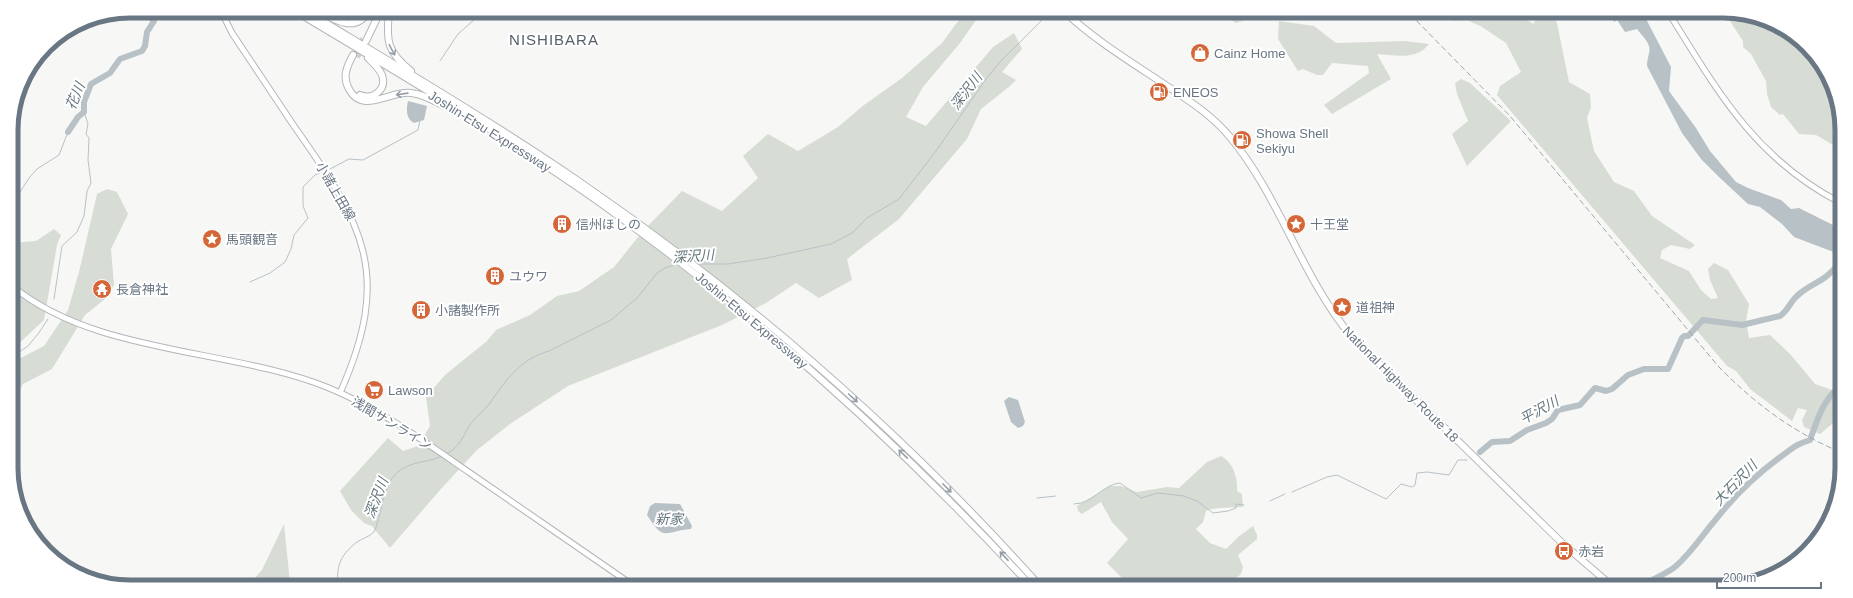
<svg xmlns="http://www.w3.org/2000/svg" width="1853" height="598" font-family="Helvetica,'Noto Sans JP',sans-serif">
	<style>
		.green { fill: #d7dcd5 }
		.water { fill: #b8c1c6 }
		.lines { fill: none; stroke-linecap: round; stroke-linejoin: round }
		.stream { stroke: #b8c1c6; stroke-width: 1 }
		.river { stroke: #b8c1c6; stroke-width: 6 }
		.highway-tunnel { stroke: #ccd1d3; stroke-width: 6; stroke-dasharray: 6 3; stroke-linecap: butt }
		.primary-casing { stroke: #b2b6ba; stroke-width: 7 }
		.highway-casing { stroke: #b4b7ba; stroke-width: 8 }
		.primary { stroke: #fff; stroke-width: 5 }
		.highway { stroke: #fff; stroke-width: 6 }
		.rail { stroke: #a1a6ac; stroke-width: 1; stroke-dasharray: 6 3; stroke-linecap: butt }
		.oneway { stroke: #969fa8 }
		.labels { text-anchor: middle; stroke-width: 4; stroke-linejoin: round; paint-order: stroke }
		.poi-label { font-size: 13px; fill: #697683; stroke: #fff; text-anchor: start }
		.street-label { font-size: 13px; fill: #697683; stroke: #fff }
		.water-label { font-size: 14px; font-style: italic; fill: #65777f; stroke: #fff }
		.quarter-label { font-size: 15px; letter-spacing: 1px; fill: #566069; stroke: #fff }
		.rim { fill: none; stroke: #697683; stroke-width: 5 }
	</style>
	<rect width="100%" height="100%" fill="#f7f8f5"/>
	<path class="green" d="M 964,13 L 981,13 L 960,43 L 923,87 L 906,117 L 926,126 L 993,47 L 1014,33 L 1022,49 L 1002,72 L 1016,80 L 1010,86 L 981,109 L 967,139 L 899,219 L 847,259 L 852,280 L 819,298 L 796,283 L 766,303 L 722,325 L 568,386 L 510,424 L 477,450 L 440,490 L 390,548 L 372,526 L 364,523 L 351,510 L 340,491 L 388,438 L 403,451 L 418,446 L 430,426 L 426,397 L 445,375 L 487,341 L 496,330 L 530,315 L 557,296 L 579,291 L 614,267 L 643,231 L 682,191 L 722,211 L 758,178 L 743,156 L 768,134 L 798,151 L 838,127 L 864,105 L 902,78 L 942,43 Z
		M 1221,14 L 1250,14 L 1248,19 L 1236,23 Z
		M 1430,14 L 1519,15 L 1534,24 L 1536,15 L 1553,15 L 1557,23 L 1569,82 L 1590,94 L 1591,107 L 1587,118 L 1594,151 L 1614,182 L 1634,191 L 1652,216 L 1695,245 L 1690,249 L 1671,245 L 1662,250 L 1660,258 L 1689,271 L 1701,290 L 1711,299 L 1718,298 L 1710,280 L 1708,269 L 1714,263 L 1728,270 L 1749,304 L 1746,321 L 1749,338 L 1770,335 L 1791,355 L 1815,384 L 1838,392 L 1838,419 L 1820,434 L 1804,427 L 1802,420 L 1807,410 L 1798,408 L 1792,421 L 1750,389 L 1736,371 L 1727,366 L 1497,95 L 1500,86 L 1521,72 L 1506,43 L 1482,27 L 1467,20 L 1454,21 Z
		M 1726,15 L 1754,15 L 1782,27 L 1812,52 L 1840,107 L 1840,149 L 1816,135 L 1799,134 L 1783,114 L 1780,115 L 1771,107 L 1767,94 L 1766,81 L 1751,54 L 1743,47 L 1743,41 Z
		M 1279,21 L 1314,26 L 1336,43 L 1405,41 L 1429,44 C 1416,61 1395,55 1377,54 L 1391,79 L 1332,114 L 1324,105 L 1369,73 L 1368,66 L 1332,63 L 1323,75 L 1317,75 L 1303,69 L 1298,71 L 1278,39 Z
		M 1461,79 L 1470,83 L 1511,121 L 1467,166 L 1452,134 L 1468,121 L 1457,94 L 1455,83 Z
		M 107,189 L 117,192 L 128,214 L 111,249 L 114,285 L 105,299 L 85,315 L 52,369 L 23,384 L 13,404 L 13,362 L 44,346 L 68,310 L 79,272 L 97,194 Z
		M 54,229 L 61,235 L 57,245 L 44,320 L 12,350 L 12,243 L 36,241 Z
		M 1221,456 C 1233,462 1238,478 1237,491 L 1242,494 L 1243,507 C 1233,508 1213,507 1206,511 L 1203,522 L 1196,529 L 1210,543 L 1226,549 L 1238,537 L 1253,526 L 1257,535 L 1257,539 L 1238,555 L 1243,567 L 1241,574 L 1227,586 L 1129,585 L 1107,563 L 1128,539 L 1112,522 L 1101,502 L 1082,514 L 1078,511 L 1077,506 L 1110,486 L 1121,486 L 1137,492 L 1167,487 L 1179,488 L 1207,462 Z
		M 284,524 L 290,583 L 250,583 L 262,570 Z"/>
	<path class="water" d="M 1611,15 L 1644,15 L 1671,67 L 1669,91 L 1696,128 L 1710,151 L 1736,182 L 1748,188 L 1781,200 L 1791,209 L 1799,208 L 1839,228 L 1839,254 L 1794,237 L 1782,224 L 1760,207 L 1748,204 L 1719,177 L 1701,159 L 1682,133 L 1647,66 C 1647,61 1648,58 1649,53 C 1652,44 1642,36 1637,29 L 1625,32 L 1617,20 L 1614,22 Z
		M 408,101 L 427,106 L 424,120 L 414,123 C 406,119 406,109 408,101 Z
		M 1009,397 L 1018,400 L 1025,422 L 1023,426 L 1018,428 L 1011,422 L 1004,401 Z
		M 655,503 L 680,504 L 692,526 L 691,529 C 664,531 665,543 647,515 L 650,506 Z"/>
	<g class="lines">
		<path class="stream" d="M 440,61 L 458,34 L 483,12
			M 330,169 L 349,159 L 363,160 L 418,130 L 420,120
			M 12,201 L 17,197 L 29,178 L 37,169 L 59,155 L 68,132
			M 698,264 L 728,264 L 767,258 L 831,244 L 852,233 L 867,218 L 899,199 L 936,151 L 986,79 L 1000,62 L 1049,13
			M 250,282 L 270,273 L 285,262 L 291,249 L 294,235 L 308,218 L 303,206 L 303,187 L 315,175 L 322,172
			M 54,299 L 62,246 L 77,232 L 84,216 L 87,191 L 91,183 L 88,160 L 89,138 L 86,134 L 88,124 L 84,112
			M 13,356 L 28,346 L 38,334 L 48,319
			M 446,454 C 459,448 463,437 469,426 C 475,417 484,411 490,403 C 506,380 520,359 549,351 L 611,320 L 638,297 L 657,273 L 665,268 L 678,264
			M 1292,492 L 1327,477 L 1337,475 L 1386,499 L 1401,484 L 1412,487 L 1415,485 L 1417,473 L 1427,472 L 1449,475 L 1458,460 L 1467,460
			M 1037,498 L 1056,496
			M 1270,501 L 1285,494
			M 1074,504 C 1093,504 1103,484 1120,483 L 1141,498 L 1158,493 L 1184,496 L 1197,501 L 1213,513 L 1228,511 L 1236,508 L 1236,504 L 1244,505
			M 338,583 C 336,564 342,554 357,542 C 363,538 369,537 374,532 C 384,510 381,478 406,467 C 417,461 430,462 442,456"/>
		<path class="river" d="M 68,132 L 78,117 L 84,112 L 84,102 L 91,84 L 110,73 L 120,59 L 142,51 L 145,46 L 147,32 L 154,21 L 144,11
			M 1480,452 L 1492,442 L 1510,441 L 1527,430 L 1546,423 L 1552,419 L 1558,410 L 1580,405 L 1595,388 L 1606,391 L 1612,389 L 1628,375 L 1644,369 L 1668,369 L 1682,338 L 1684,336 L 1688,336 L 1703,320 L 1742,325 L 1780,316 C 1788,311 1790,302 1797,296 C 1812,282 1825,283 1839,263
			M 1638,587 C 1648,582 1668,573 1676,566 C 1692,552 1703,534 1717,518 C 1735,495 1756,475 1779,458 C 1792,449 1794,445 1810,440 C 1817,421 1822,402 1838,388"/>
		<path class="highway-tunnel" d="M 357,48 L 363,39
			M 357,57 L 363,46"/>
		<g class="primary-casing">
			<path id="primary" d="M 221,11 L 232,33 C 253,64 273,95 294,126 C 364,225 393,274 340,393
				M 1670,15 C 1718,92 1755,158 1839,202
				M 12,286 C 96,355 231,348 329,388 C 380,409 425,442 470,473 C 524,510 577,547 631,584"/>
		</g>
		<g class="highway-casing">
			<path id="highway" d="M 295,11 C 400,74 506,136 606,207 C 761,318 901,445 1030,585
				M 306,11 C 397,66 489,120 577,180 C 746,296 902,432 1039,585
				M 318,11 C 334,20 356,33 368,12
				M 389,12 C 386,41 387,52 411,71
				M 1066,13 C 1095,40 1131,62 1164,84 C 1188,100 1212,115 1230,137 C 1280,197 1301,276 1351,336 L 1562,543 L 1612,586
				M 366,41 L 380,12
				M 353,55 C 347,66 342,77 349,89 C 362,115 391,90 411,93 C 424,94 436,102 448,108
				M 360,95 C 373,100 387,90 382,75 C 379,68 373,63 368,58"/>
		</g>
		<use href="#primary" class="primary"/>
		<use href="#highway" class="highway"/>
		<path class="rail" d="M 1410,14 L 1510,116 L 1718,366 C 1753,402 1791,431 1838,451"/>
	</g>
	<defs><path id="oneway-shaft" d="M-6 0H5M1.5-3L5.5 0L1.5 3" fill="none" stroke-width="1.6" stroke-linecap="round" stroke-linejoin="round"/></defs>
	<g class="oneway">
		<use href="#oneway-shaft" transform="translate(392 50) rotate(62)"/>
		<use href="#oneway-shaft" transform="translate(402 94) rotate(172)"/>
		<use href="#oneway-shaft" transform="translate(853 398) rotate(42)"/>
		<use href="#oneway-shaft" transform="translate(903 454) rotate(-136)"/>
		<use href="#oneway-shaft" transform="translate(947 488) rotate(45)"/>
		<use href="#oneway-shaft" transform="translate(1004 556) rotate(-133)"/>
	</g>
	<defs>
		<g id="shop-disc" transform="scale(1)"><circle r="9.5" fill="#d46638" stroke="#fff"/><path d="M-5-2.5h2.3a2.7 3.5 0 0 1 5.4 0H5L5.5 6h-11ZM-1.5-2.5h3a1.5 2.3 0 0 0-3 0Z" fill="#fff"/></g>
		<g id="fuel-disc" transform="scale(1)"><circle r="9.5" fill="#d46638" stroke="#fff"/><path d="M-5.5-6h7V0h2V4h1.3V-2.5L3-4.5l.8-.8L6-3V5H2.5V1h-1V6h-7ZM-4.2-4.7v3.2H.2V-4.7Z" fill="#fff"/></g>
		<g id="building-disc" transform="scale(1)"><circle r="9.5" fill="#d46638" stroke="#fff"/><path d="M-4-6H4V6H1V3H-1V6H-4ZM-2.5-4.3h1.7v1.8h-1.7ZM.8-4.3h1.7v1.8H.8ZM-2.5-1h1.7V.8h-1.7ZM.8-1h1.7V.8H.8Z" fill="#fff"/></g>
		<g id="sight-disc" transform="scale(1)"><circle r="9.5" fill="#d46638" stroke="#fff"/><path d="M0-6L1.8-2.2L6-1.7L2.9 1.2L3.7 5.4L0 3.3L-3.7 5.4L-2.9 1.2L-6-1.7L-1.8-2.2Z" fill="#fff"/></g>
		<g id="temple-disc" transform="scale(1)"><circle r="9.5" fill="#d46638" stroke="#fff"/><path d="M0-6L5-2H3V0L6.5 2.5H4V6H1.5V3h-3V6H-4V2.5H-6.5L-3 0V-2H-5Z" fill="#fff"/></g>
		<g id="supermarket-disc" transform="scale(1)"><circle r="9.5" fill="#d46638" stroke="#fff"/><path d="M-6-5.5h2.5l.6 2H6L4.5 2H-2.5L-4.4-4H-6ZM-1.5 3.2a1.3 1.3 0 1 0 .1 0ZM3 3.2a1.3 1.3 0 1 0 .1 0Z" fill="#fff"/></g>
		<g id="bus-disc" transform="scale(1)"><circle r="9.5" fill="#d46638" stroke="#fff"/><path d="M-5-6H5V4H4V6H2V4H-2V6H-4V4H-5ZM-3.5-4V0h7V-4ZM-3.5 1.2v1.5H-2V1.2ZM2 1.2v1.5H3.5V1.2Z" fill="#fff"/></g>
	</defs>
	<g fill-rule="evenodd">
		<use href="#shop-disc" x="1200" y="53"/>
		<use href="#fuel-disc" x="1159" y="92"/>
		<use href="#fuel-disc" x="1242" y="140"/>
		<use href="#building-disc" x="562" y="224"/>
		<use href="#sight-disc" x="1296" y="224"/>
		<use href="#sight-disc" x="212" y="239"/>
		<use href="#building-disc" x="495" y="276"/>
		<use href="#temple-disc" x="102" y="289"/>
		<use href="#sight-disc" x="1342" y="307"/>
		<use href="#building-disc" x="421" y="310"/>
		<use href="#supermarket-disc" x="374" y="390"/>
		<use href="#bus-disc" x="1564" y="551"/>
	</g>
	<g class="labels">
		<g class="poi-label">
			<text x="1214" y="58">Cainz Home</text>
			<text x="1173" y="97">ENEOS</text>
			<text x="1256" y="138">Showa Shell<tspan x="1256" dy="15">Sekiyu</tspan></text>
			<text x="576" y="229">信州ほしの</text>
			<text x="1310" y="229">十王堂</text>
			<text x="226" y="244">馬頭観音</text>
			<text x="509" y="281">ユウワ</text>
			<text x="116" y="294">長倉神社</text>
			<text x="1356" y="312">道祖神</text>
			<text x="435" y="315">小諸製作所</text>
			<text x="388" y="395">Lawson</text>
			<text x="1578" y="556">赤岩</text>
		</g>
		<g class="street-label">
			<text transform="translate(490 131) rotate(32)" y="5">Joshin-Etsu Expressway</text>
			<text transform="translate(336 191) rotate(60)" y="5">小諸上田線</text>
			<text transform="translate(752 320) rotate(40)" y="5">Joshin-Etsu Expressway</text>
			<text transform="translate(1401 384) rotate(45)" y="5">National Highway Route 18</text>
			<text transform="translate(392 423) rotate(31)" y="5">浅間サンライン</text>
		</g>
		<g class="water-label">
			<text transform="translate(966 91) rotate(-53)" y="5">深沢川</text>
			<text transform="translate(75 96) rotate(-67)" y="5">花川</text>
			<text transform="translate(693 256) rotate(-4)" y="5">深沢川</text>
			<text transform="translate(1539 410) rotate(-29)" y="5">平沢川</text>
			<text transform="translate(1735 483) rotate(-46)" y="5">大石沢川</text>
			<text transform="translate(376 498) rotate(-69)" y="5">深沢川</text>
			<text x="669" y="524">新家</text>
		</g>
		<g class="quarter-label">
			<text x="554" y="45">NISHIBARA</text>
		</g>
	</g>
	<path d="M0 0H1853V598H0ZM130 18H1723A112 112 0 0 1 1835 130V468A112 112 0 0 1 1723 580H130A112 112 0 0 1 18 468V130A112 112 0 0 1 130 18Z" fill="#fff" fill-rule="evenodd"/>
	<path class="rim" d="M130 18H1723A112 112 0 0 1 1835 130V468A112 112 0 0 1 1723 580H130A112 112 0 0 1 18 468V130A112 112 0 0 1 130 18Z"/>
	<path d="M1717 582v6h104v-6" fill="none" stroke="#697683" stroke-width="2"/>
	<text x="1723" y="582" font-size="12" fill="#697683" stroke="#ffffff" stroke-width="3" paint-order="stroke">200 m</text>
</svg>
